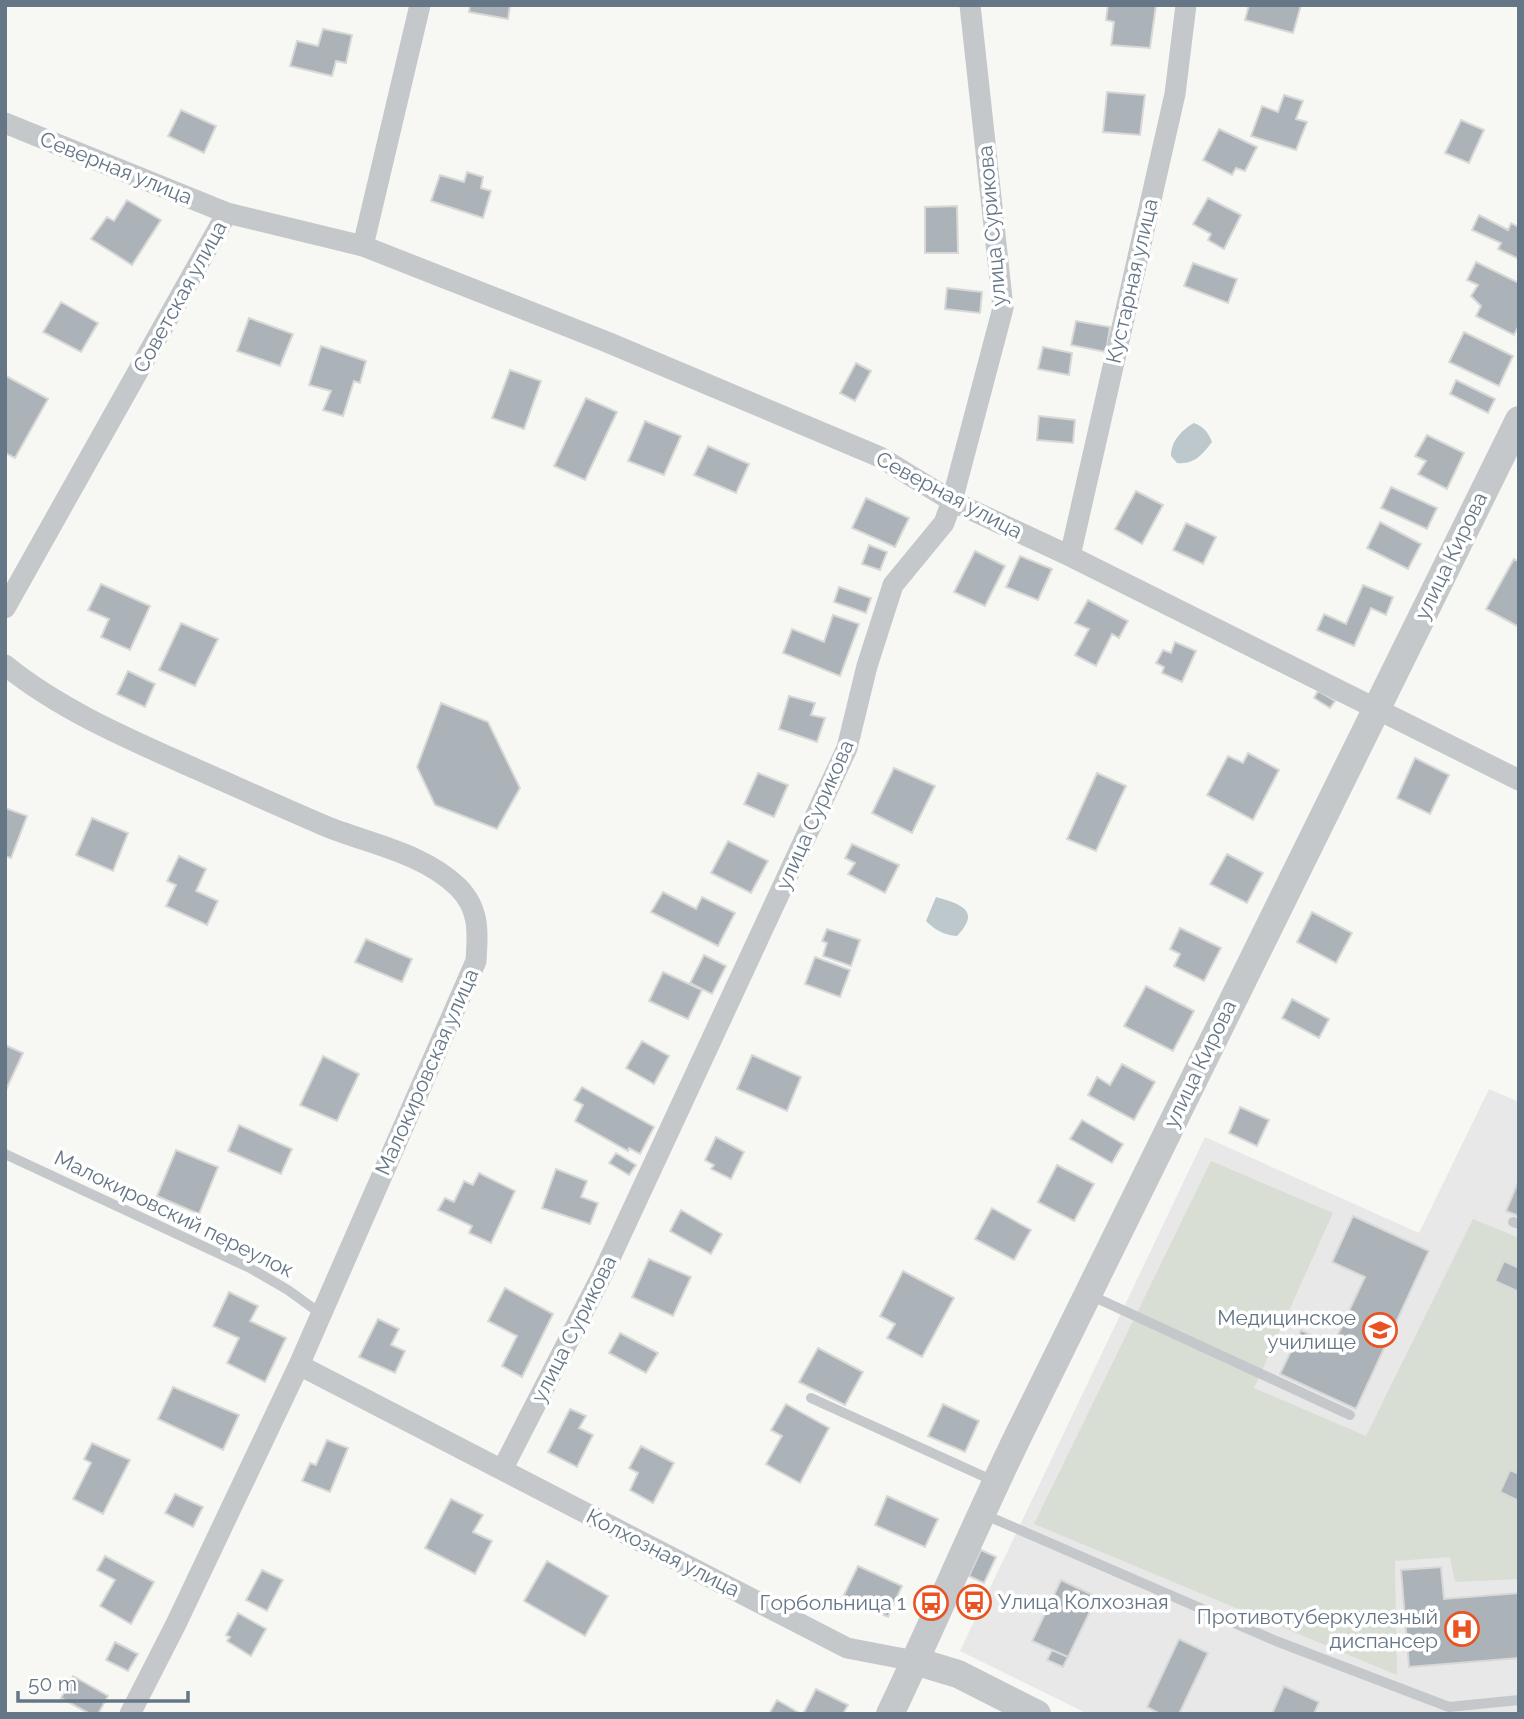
<svg xmlns="http://www.w3.org/2000/svg" width="1524" height="1719" font-family="Raleway,sans-serif">
	<style>
		.built { fill: #e7e8e7 }
		.green { fill: #d8ded4 }
		.water { fill: #bcc8cc }
		.building { fill: #abb3b9; stroke: #d8d8d6; stroke-width: 2 }
		.lines { fill: none; stroke-linecap: round; stroke-linejoin: round }
		.service { stroke: #c4c8cb; stroke-width: 10 }
		.minor { stroke: #c4c8cb; stroke-width: 21 }
		.tertiary { stroke: #c4c8cb; stroke-width: 28 }
		.labels { text-anchor: middle; stroke-width: 7; stroke-linejoin: round; paint-order: stroke }
		.street-label { font-size: 21px; fill: #657686; stroke: #fff }
		.poi-label { font-size: 21px; fill: #657686; stroke: #fff; text-anchor: end }
	</style>
	<rect width="100%" height="100%" fill="#f7f7f3"/>
	<path class="built" d="M 1489,1089 L 1519,1102 L 1519,1714 L 1088,1714 L 960,1651 L 1205,1137 L 1419,1233 Z"/>
	<path class="green" d="M 1211,1161 L 1333,1213 L 1254,1388 L 1366,1436 L 1473,1219 L 1519,1238 L 1519,1579 L 1455,1582 L 1450,1557 L 1395,1561 L 1397,1675 L 1034,1524 Z"/>
	<path class="water" d="M 1194,423 C 1204,427 1208,432 1212,442 C 1203,454 1194,465 1177,463 L 1171,456 C 1171,441 1182,430 1194,423 Z
		M 936,897 C 960,904 982,910 957,936 C 944,935 935,930 926,921 Z"/>
	<path class="building" d="M 470,5 L 510,5 L 508,19 L 469,12 Z
		M 1108,5 L 1156,5 L 1150,48 L 1111,45 L 1114,22 L 1106,20 Z
		M 1249,5 L 1301,5 L 1293,33 L 1245,20 Z
		M 323,29 L 352,35 L 346,63 L 336,61 L 332,76 L 290,66 L 297,41 L 318,46 Z
		M 1107,92 L 1145,95 L 1140,135 L 1103,132 Z
		M 1284,95 L 1303,101 L 1296,119 L 1307,122 L 1296,150 L 1251,136 L 1262,106 L 1278,112 Z
		M 181,110 L 216,126 L 204,153 L 168,136 Z
		M 1461,120 L 1484,130 L 1469,163 L 1445,153 Z
		M 1219,129 L 1257,147 L 1245,171 L 1236,168 L 1232,175 L 1203,160 Z
		M 467,172 L 483,177 L 481,188 L 491,191 L 483,218 L 431,201 L 440,175 L 464,182 Z
		M 1208,198 L 1241,215 L 1224,249 L 1208,240 L 1211,234 L 1193,224 Z
		M 127,200 L 161,220 L 132,265 L 91,239 L 107,217 L 114,221 Z
		M 957,206 L 958,253 L 925,253 L 925,207 Z
		M 1479,215 L 1508,230 L 1511,223 L 1519,227 L 1519,259 L 1498,249 L 1501,243 L 1472,230 Z
		M 1476,262 L 1519,283 L 1519,325 L 1514,335 L 1476,316 L 1481,306 L 1471,296 L 1478,285 L 1467,280 Z
		M 1193,263 L 1237,279 L 1228,303 L 1184,286 Z
		M 947,288 L 982,292 L 980,313 L 945,309 Z
		M 61,302 L 98,323 L 81,352 L 43,332 Z
		M 249,318 L 293,334 L 280,366 L 237,351 Z
		M 1076,321 L 1110,327 L 1106,352 L 1071,345 Z
		M 1464,332 L 1513,356 L 1499,386 L 1449,362 Z
		M 321,346 L 366,361 L 360,383 L 354,381 L 343,416 L 323,410 L 331,391 L 309,385 Z
		M 1043,347 L 1072,353 L 1069,375 L 1038,369 Z
		M 856,363 L 871,371 L 855,401 L 840,393 Z
		M 510,370 L 541,381 L 524,429 L 492,418 Z
		M 6,376 L 48,399 L 15,458 L 5,453 Z
		M 1456,380 L 1495,399 L 1488,413 L 1450,394 Z
		M 586,398 L 617,412 L 585,480 L 554,466 Z
		M 1039,416 L 1075,420 L 1073,443 L 1037,440 Z
		M 645,421 L 681,436 L 664,475 L 628,461 Z
		M 1427,435 L 1464,453 L 1447,489 L 1418,474 L 1426,461 L 1415,456 Z
		M 708,446 L 749,464 L 736,493 L 694,475 Z
		M 1391,487 L 1437,508 L 1427,529 L 1381,508 Z
		M 1136,491 L 1163,505 L 1142,544 L 1115,529 Z
		M 866,498 L 909,518 L 895,547 L 852,528 Z
		M 1380,522 L 1421,544 L 1408,569 L 1367,548 Z
		M 1186,523 L 1216,537 L 1203,564 L 1173,550 Z
		M 869,545 L 887,552 L 880,570 L 862,564 Z
		M 975,551 L 1005,566 L 985,606 L 954,592 Z
		M 1020,556 L 1052,569 L 1038,600 L 1006,587 Z
		M 1514,559 L 1519,562 L 1519,627 L 1486,609 Z
		M 101,584 L 150,606 L 130,650 L 101,637 L 109,619 L 88,610 Z
		M 1363,585 L 1393,597 L 1386,615 L 1371,608 L 1354,646 L 1317,630 L 1324,614 L 1346,624 Z
		M 839,587 L 871,598 L 866,613 L 834,602 Z
		M 1088,600 L 1128,621 L 1119,638 L 1112,634 L 1096,666 L 1075,655 L 1089,629 L 1075,623 Z
		M 833,615 L 859,624 L 840,676 L 783,653 L 792,629 L 824,642 Z
		M 181,623 L 218,639 L 195,686 L 159,670 Z
		M 1175,642 L 1196,651 L 1182,682 L 1162,673 L 1164,667 L 1156,663 L 1163,650 L 1171,653 Z
		M 128,671 L 155,684 L 145,707 L 117,694 Z
		M 1318,691 L 1335,701 L 1330,708 L 1314,698 Z
		M 789,696 L 815,703 L 811,715 L 825,718 L 817,742 L 779,729 Z
		M 441,703 L 488,722 L 520,788 L 497,829 L 435,805 L 417,767 Z
		M 1248,753 L 1279,770 L 1253,820 L 1207,795 L 1228,756 L 1243,763 Z
		M 1415,758 L 1449,775 L 1430,814 L 1397,798 Z
		M 894,768 L 935,786 L 912,833 L 872,813 Z
		M 758,773 L 788,785 L 774,817 L 744,804 Z
		M 1097,773 L 1126,786 L 1096,851 L 1067,839 Z
		M 5,808 L 27,816 L 11,858 L 5,856 Z
		M 92,818 L 128,833 L 113,871 L 76,855 Z
		M 728,841 L 768,861 L 751,893 L 711,873 Z
		M 852,844 L 899,865 L 885,893 L 848,874 L 855,863 L 845,858 Z
		M 1227,854 L 1263,873 L 1247,903 L 1210,884 Z
		M 179,856 L 206,869 L 196,891 L 218,901 L 207,925 L 166,906 L 176,885 L 167,881 Z
		M 663,892 L 696,909 L 702,897 L 735,913 L 718,946 L 651,912 Z
		M 1312,912 L 1352,933 L 1336,963 L 1297,942 Z
		M 1180,928 L 1221,948 L 1204,981 L 1174,966 L 1180,954 L 1170,949 Z
		M 827,929 L 860,940 L 851,966 L 823,956 L 827,943 L 822,941 Z
		M 366,939 L 412,959 L 402,982 L 355,962 Z
		M 704,955 L 726,966 L 712,994 L 690,983 Z
		M 815,957 L 850,970 L 840,997 L 805,984 Z
		M 663,972 L 702,990 L 688,1019 L 649,1001 Z
		M 1146,986 L 1194,1011 L 1173,1051 L 1124,1026 Z
		M 1292,999 L 1329,1019 L 1319,1038 L 1282,1018 Z
		M 642,1041 L 669,1056 L 654,1084 L 626,1068 Z
		M 5,1045 L 23,1053 L 5,1092 Z
		M 752,1055 L 801,1077 L 787,1111 L 737,1089 Z
		M 323,1056 L 359,1074 L 337,1121 L 300,1105 Z
		M 1122,1064 L 1155,1082 L 1134,1120 L 1088,1095 L 1097,1077 L 1110,1085 Z
		M 582,1087 L 654,1127 L 640,1154 L 629,1148 L 628,1151 L 575,1121 L 583,1105 L 574,1100 Z
		M 1240,1107 L 1269,1120 L 1257,1146 L 1229,1133 Z
		M 1082,1120 L 1123,1144 L 1112,1163 L 1070,1139 Z
		M 239,1125 L 292,1149 L 281,1174 L 228,1151 Z
		M 716,1137 L 744,1152 L 731,1179 L 711,1169 L 714,1165 L 705,1160 Z
		M 176,1150 L 218,1167 L 199,1214 L 157,1196 Z
		M 616,1153 L 636,1165 L 629,1175 L 609,1163 Z
		M 1057,1165 L 1094,1184 L 1074,1221 L 1038,1202 Z
		M 556,1169 L 587,1181 L 581,1197 L 598,1203 L 590,1224 L 542,1208 Z
		M 479,1173 L 515,1191 L 491,1243 L 469,1233 L 472,1226 L 438,1210 L 445,1198 L 454,1202 L 464,1181 L 473,1185 Z
		M 1519,1180 L 1519,1216 L 1506,1211 Z
		M 992,1208 L 1031,1230 L 1014,1260 L 975,1239 Z
		M 681,1210 L 722,1234 L 711,1254 L 670,1231 Z
		M 1353,1216 L 1429,1251 L 1356,1409 L 1280,1374 L 1301,1330 L 1333,1345 L 1365,1277 L 1332,1262 Z
		M 649,1259 L 691,1277 L 673,1316 L 632,1297 Z
		M 1504,1261 L 1519,1268 L 1519,1292 L 1495,1281 Z
		M 903,1271 L 954,1298 L 922,1357 L 887,1338 L 895,1324 L 880,1316 Z
		M 505,1288 L 553,1314 L 522,1377 L 502,1366 L 517,1336 L 488,1321 Z
		M 229,1292 L 258,1306 L 250,1321 L 286,1338 L 265,1382 L 227,1363 L 239,1338 L 213,1326 Z
		M 378,1319 L 399,1329 L 391,1345 L 405,1351 L 395,1373 L 359,1357 Z
		M 620,1333 L 658,1353 L 646,1373 L 609,1353 Z
		M 818,1348 L 863,1372 L 845,1405 L 799,1382 Z
		M 173,1387 L 239,1415 L 223,1450 L 158,1419 Z
		M 786,1404 L 829,1428 L 800,1483 L 766,1464 L 782,1436 L 771,1430 Z
		M 943,1404 L 979,1421 L 965,1452 L 928,1436 Z
		M 570,1409 L 586,1416 L 579,1428 L 593,1435 L 577,1467 L 548,1452 Z
		M 327,1440 L 348,1448 L 330,1492 L 302,1481 L 310,1463 L 316,1465 Z
		M 92,1443 L 130,1460 L 103,1514 L 73,1499 L 91,1463 L 84,1459 Z
		M 641,1446 L 674,1463 L 653,1503 L 630,1490 L 638,1473 L 629,1468 Z
		M 1510,1470 L 1519,1474 L 1519,1501 L 1500,1492 Z
		M 175,1494 L 203,1507 L 193,1527 L 165,1513 Z
		M 887,1496 L 938,1519 L 925,1547 L 875,1525 Z
		M 451,1499 L 483,1515 L 473,1532 L 492,1541 L 475,1574 L 425,1548 Z
		M 981,1550 L 996,1557 L 984,1583 L 969,1576 Z
		M 105,1556 L 154,1582 L 131,1624 L 100,1606 L 115,1580 L 97,1570 Z
		M 547,1561 L 608,1596 L 585,1636 L 524,1601 Z
		M 858,1566 L 902,1586 L 888,1617 L 843,1597 Z
		M 1441,1567 L 1444,1599 L 1519,1593 L 1519,1658 L 1409,1667 L 1401,1570 Z
		M 262,1570 L 283,1580 L 267,1611 L 246,1600 Z
		M 1061,1580 L 1097,1597 L 1068,1657 L 1032,1641 Z
		M 238,1613 L 266,1629 L 251,1656 L 227,1641 L 230,1637 L 226,1635 Z
		M 1179,1639 L 1208,1653 L 1179,1714 L 1160,1714 L 1147,1707 Z
		M 115,1642 L 138,1654 L 128,1671 L 106,1660 Z
		M 1052,1650 L 1068,1657 L 1063,1667 L 1047,1660 Z
		M 73,1676 L 108,1696 L 98,1714 L 90,1714 L 61,1698 Z
		M 1284,1686 L 1319,1702 L 1314,1714 L 1272,1714 Z
		M 816,1689 L 848,1705 L 843,1714 L 803,1714 Z
		M 777,1700 L 801,1714 L 769,1714 Z"/>
	<g class="lines">
		<path class="service" d="M 5,1154 L 250,1268 L 288,1290 L 321,1314
			M 1513,1222 L 1519,1224
			M 1090,1295 L 1350,1415
			M 811,1398 L 996,1482
			M 983,1514 L 1276,1641 L 1449,1707 L 1519,1700"/>
		<path class="minor" d="M 5,123 L 227,213
			M 363,246 L 607,342 L 880,457 L 952,501 L 1070,556 L 1519,780
			M 1070,556 L 1175,94 L 1186,5
			M 5,608 L 227,213 L 363,246 L 420,5
			M 5,665 C 60,710 131,740 196,769 C 239,788 281,807 323,825 C 368,844 422,852 458,887 C 480,909 478,933 476,961 L 299,1365 L 176,1624 L 130,1714
			M 299,1365 L 847,1648 L 915,1661
			M 502,1470 L 603,1273 L 847,748 L 867,666 L 893,585 L 944,523 L 952,501 L 1003,308 L 970,5"/>
		<path class="tertiary" d="M 915,1661 L 958,1674 L 1037,1714
			M 890,1714 C 935,1620 975,1524 1021,1430 L 1519,420"/>
	</g>
	<defs>
		<g id="university-ring" transform="scale(1.75)"><circle r="9.5" fill="#fff" stroke="#e95221" stroke-width="1.5"/><path d="M0-5L7-2L0 1L-7-2ZM-4 1L0 2.5L4 1V4Q0 6-4 4Z" fill="#e95221"/></g>
		<g id="bus-ring" transform="scale(1.75)"><circle r="9.5" fill="#fff" stroke="#e95221" stroke-width="1.5"/><path d="M-5-6H5V4H4V6H2V4H-2V6H-4V4H-5ZM-3.5-4V0h7V-4ZM-3.5 1.2v1.5H-2V1.2ZM2 1.2v1.5H3.5V1.2Z" fill="#e95221"/></g>
		<g id="hospital-ring" transform="scale(1.75)"><circle r="9.5" fill="#fff" stroke="#e95221" stroke-width="1.5"/><path d="M-5-5h3v3.5h4V-5h3V5h-3V1.5h-4V5h-3Z" fill="#e95221"/></g>
	</defs>
	<g fill-rule="evenodd">
		<use href="#university-ring" x="1380" y="1330"/>
		<use href="#bus-ring" x="974" y="1602"/>
		<use href="#bus-ring" x="931" y="1603"/>
		<use href="#hospital-ring" x="1462" y="1629"/>
	</g>
	<g class="labels">
		<g class="street-label">
			<text transform="translate(116 168) rotate(22)" y="7">Северная улица</text>
			<text transform="translate(992 226) rotate(-95)" y="7">улица Сурикова</text>
			<text transform="translate(1132 281) rotate(-77)" y="7">Кустарная улица</text>
			<text transform="translate(180 297) rotate(-61)" y="7">Советская улица</text>
			<text transform="translate(949 495) rotate(28)" y="7">Северная улица</text>
			<text transform="translate(1451 556) rotate(-64)" y="7">улица Кирова</text>
			<text transform="translate(815 815) rotate(-66)" y="7">улица Сурикова</text>
			<text transform="translate(1200 1064) rotate(-64)" y="7">улица Кирова</text>
			<text transform="translate(427 1072) rotate(-66)" y="7">Малокировская улица</text>
			<text transform="translate(174 1214) rotate(26)" y="7">Малокировский переулок</text>
			<text transform="translate(574 1329) rotate(-63)" y="7">улица Сурикова</text>
			<text transform="translate(663 1553) rotate(27)" y="7">Колхозная улица</text>
		</g>
		<g class="poi-label">
			<text x="1356" y="1325">Медицинское<tspan x="1356" dy="24">училище</tspan></text>
			<text x="998" y="1609" text-anchor="start">Улица Колхозная</text>
			<text x="906" y="1610">Горбольница 1</text>
			<text x="1438" y="1624">Противотуберкулезный<tspan x="1438" dy="24">диспансер</tspan></text>
		</g>
	</g>
	<rect width="1524" height="1719" fill="none" stroke="#657686" stroke-width="14"/>
	<path d="M18 1691v10h170v-10" fill="none" stroke="#657686" stroke-width="3.5"/>
	<text x="28" y="1691" font-size="21" fill="#657686" stroke="#ffffff" stroke-width="5" paint-order="stroke">50 m</text>
</svg>
